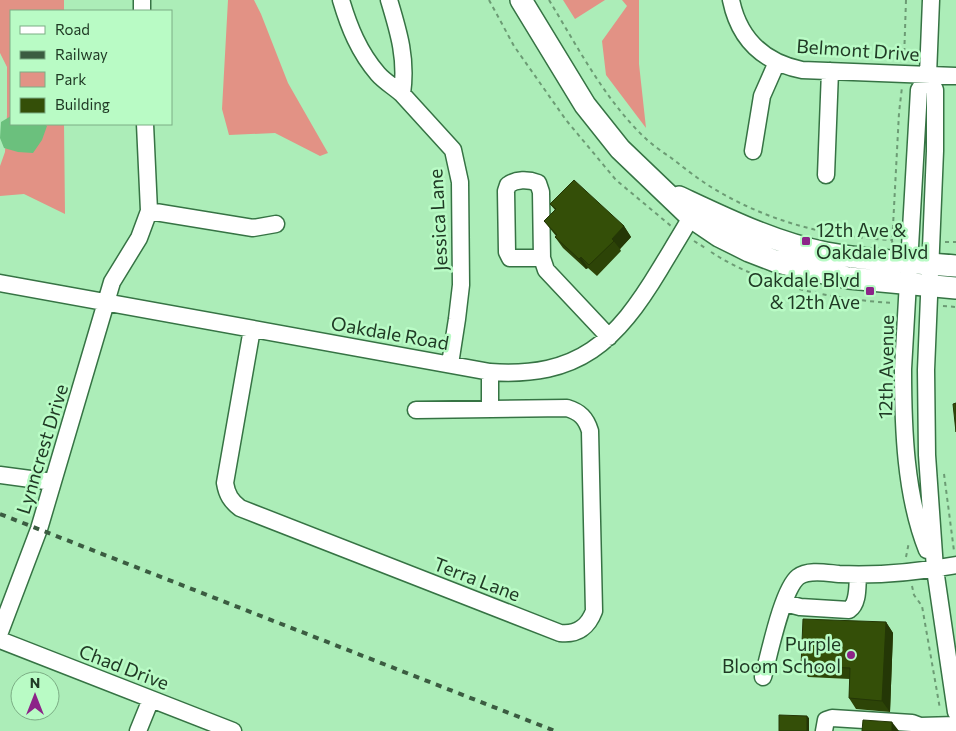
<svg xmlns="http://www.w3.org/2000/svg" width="956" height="731" font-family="Commissioner,sans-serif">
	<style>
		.green { fill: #e29285 }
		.water { fill: #6bc07d }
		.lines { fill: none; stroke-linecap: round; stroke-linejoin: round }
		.minor-casing { stroke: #367344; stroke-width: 19 }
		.major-casing { stroke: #367344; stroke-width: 24 }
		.path { stroke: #6c9b74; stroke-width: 2; stroke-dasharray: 4 4; stroke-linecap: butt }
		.minor { stroke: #fff; stroke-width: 16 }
		.major { stroke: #fff; stroke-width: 21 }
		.rail { stroke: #3b5c41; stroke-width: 4; stroke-dasharray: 6 6; stroke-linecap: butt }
		.wall { fill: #2d4407 }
		.shaded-wall { fill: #243706 }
		.building { fill: #344f08; stroke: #243706 }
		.poi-dot { fill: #8c2388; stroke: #b9fbc5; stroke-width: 2 }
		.labels { text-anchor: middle; stroke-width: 5; stroke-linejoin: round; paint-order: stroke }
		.street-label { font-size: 19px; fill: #203a25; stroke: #b9fbc5 }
		.poi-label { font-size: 19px; fill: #203a25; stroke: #b9fbc5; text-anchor: end }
	</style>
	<rect width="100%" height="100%" fill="#acedb8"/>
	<path class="green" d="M 0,0 L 64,0 L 64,11 L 11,11 L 11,124 L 64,124 L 65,214 L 24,194 L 0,196 L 0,166 L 5,152 L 7,115 L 7,67 L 0,53 Z
		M 228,0 L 254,0 L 261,14 L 288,83 L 328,153 L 320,156 L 275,133 L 229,135 L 222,109 Z
		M 563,0 L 605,0 L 575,19 Z
		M 622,0 L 639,0 L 639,64 L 646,128 L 606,75 L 602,41 L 627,6 Z"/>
	<path class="water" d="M 11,116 L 11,124 L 44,124 L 47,126 L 42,140 L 33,153 L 18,152 L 4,148 L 0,138 L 1,122 Z"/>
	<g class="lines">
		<g class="minor-casing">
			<path id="minor" d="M 341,0 C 349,27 359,52 378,74 C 384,81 394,87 402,94
				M 389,0 C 399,33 407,59 402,94 L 453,150 L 460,182 L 461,285 L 457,319 L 450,364
				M 731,0 C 739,39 763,62 802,70 L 956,76
				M 931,0 L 928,75 L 935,90 L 935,151 L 926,370 L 927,455 L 935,569 L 956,712
				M 142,11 L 142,0
				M 753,151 L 762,96 L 777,62
				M 826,175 L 830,71
				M 149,211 L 253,228 L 276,224
				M 542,258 L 510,258 L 507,252 L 506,191 L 508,185 C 516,179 528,179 538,183 L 541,192 L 542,258 L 546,270 L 609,337
				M 0,283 L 490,372 C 579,378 616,342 660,269 C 672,249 685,228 697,207
				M 252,329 L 225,483 C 227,495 231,501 240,508 L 560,633 C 577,635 588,627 594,611 L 590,431 C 586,418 580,412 567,408 L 416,410
				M 490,409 L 490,372
				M 0,475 L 53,482
				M 927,550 C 905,495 903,427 903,369 L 919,90 L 928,75
				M 785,603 L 800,607 L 849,610 C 859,603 857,586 858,575
				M 0,632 L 39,529 L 112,282 L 139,238 L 149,211 L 145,124
				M 0,640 L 233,731
				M 763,677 C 769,656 782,590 798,577 C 808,569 827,573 839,574 C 879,576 917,572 956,565
				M 138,731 L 151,699
				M 824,731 L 826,720 L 832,718 L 912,723 L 920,726 L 956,725"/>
		</g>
		<g class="major-casing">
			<path id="major" d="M 521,0 L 585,105 L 620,149 L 691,217 L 719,236 L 749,251 L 775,261 L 809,270 L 849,278 L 956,288
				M 679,197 C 726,219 775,243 826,253 C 868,261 913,262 956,266"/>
		</g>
		<path class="path" d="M 489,0 L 514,46 L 566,120 L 616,180 L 671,226
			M 549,0 C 577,46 604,98 643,136 C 651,144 661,151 670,157 C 687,170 704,184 723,194 C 774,223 834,238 893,240
			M 904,60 L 906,0
			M 694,241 L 707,249
			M 945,242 L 956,242
			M 892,245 L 899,113 L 902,87
			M 711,252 C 763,286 831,299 892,303
			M 943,306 L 956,307
			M 944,474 L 954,551
			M 906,557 L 909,542
			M 912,586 L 914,595 L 922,606 L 940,709"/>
		<use href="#minor" class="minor"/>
		<use href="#major" class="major"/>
		<path class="rail" d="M 0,514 L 555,731"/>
	</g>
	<path class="wall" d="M 550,204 L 624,226 L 631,237 L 620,249 L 621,251 L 597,276 L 588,268 L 586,269 L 563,248 L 555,237 L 556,236 L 544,221 L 555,210 Z
		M 886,622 L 893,633 L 890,712 L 856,709 L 849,698 L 850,679 L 808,677 L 801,666 Z"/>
	<path class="shaded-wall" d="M 624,226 L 631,237 L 620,249 L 612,239 Z
		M 581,257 L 588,268 L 586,269 L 579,259 Z
		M 886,622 L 893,633 L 890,712 L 882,701 Z
		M 807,716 L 809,718 L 809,731 L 807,731 Z
		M 892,722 L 899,731 L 892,731 Z"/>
	<path class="building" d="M 574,180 L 624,226 L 612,239 L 614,241 L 589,265 L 581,257 L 579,259 L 555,237 L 557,235 L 544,221 L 556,209 L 550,204 Z
		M 956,403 L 956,432 L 953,404 Z
		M 803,619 L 886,622 L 882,701 L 849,698 L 850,668 L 801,666 Z
		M 779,715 L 807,716 L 807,731 L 779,731 Z
		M 863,720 L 892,722 L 892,731 L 862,731 Z"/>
	<g class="poi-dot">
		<rect x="801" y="236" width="10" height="10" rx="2.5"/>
		<rect x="865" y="286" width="10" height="10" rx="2.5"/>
		<circle cx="851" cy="655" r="5"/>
	</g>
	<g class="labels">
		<g class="street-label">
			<text transform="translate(858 50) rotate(4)" y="7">Belmont Drive</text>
			<text transform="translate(438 220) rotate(-93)" y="7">Jessica Lane</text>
			<text transform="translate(390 333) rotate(10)" y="7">Oakdale Road</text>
			<text transform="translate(886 367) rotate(-89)" y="7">12th Avenue</text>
			<text transform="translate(42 449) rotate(-73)" y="7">Lynncrest Drive</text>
			<text transform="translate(477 579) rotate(21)" y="7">Terra Lane</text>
			<text transform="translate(124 667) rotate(21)" y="7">Chad Drive</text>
		</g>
		<g class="poi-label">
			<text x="816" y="237" text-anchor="start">12th Ave &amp;<tspan x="816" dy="22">Oakdale Blvd</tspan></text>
			<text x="860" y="287">Oakdale Blvd<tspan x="860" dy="22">&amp; 12th Ave</tspan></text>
			<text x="841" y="651">Purple<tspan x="841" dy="22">Bloom School</tspan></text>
		</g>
	</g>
	<rect x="10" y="10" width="162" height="115" fill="#b9fbc5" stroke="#7cae85"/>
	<rect x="20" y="26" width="25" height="8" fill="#ffffff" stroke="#7cae85"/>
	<text x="55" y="35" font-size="15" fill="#203a25">Road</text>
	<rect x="20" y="51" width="25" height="8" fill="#3b5c41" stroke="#7cae85"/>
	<text x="55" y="60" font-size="15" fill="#203a25">Railway</text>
	<rect x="20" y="72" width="25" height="15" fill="#e29285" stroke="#7cae85"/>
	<text x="55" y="85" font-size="15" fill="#203a25">Park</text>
	<rect x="20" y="98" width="25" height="15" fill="#344f08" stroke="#7cae85"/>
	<text x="55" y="110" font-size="15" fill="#203a25">Building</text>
	<g transform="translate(35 696)"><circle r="24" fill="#b9fbc5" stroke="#7cae85"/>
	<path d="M0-4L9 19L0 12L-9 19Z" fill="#8c2388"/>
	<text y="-8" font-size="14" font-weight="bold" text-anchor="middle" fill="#203a25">N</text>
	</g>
</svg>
